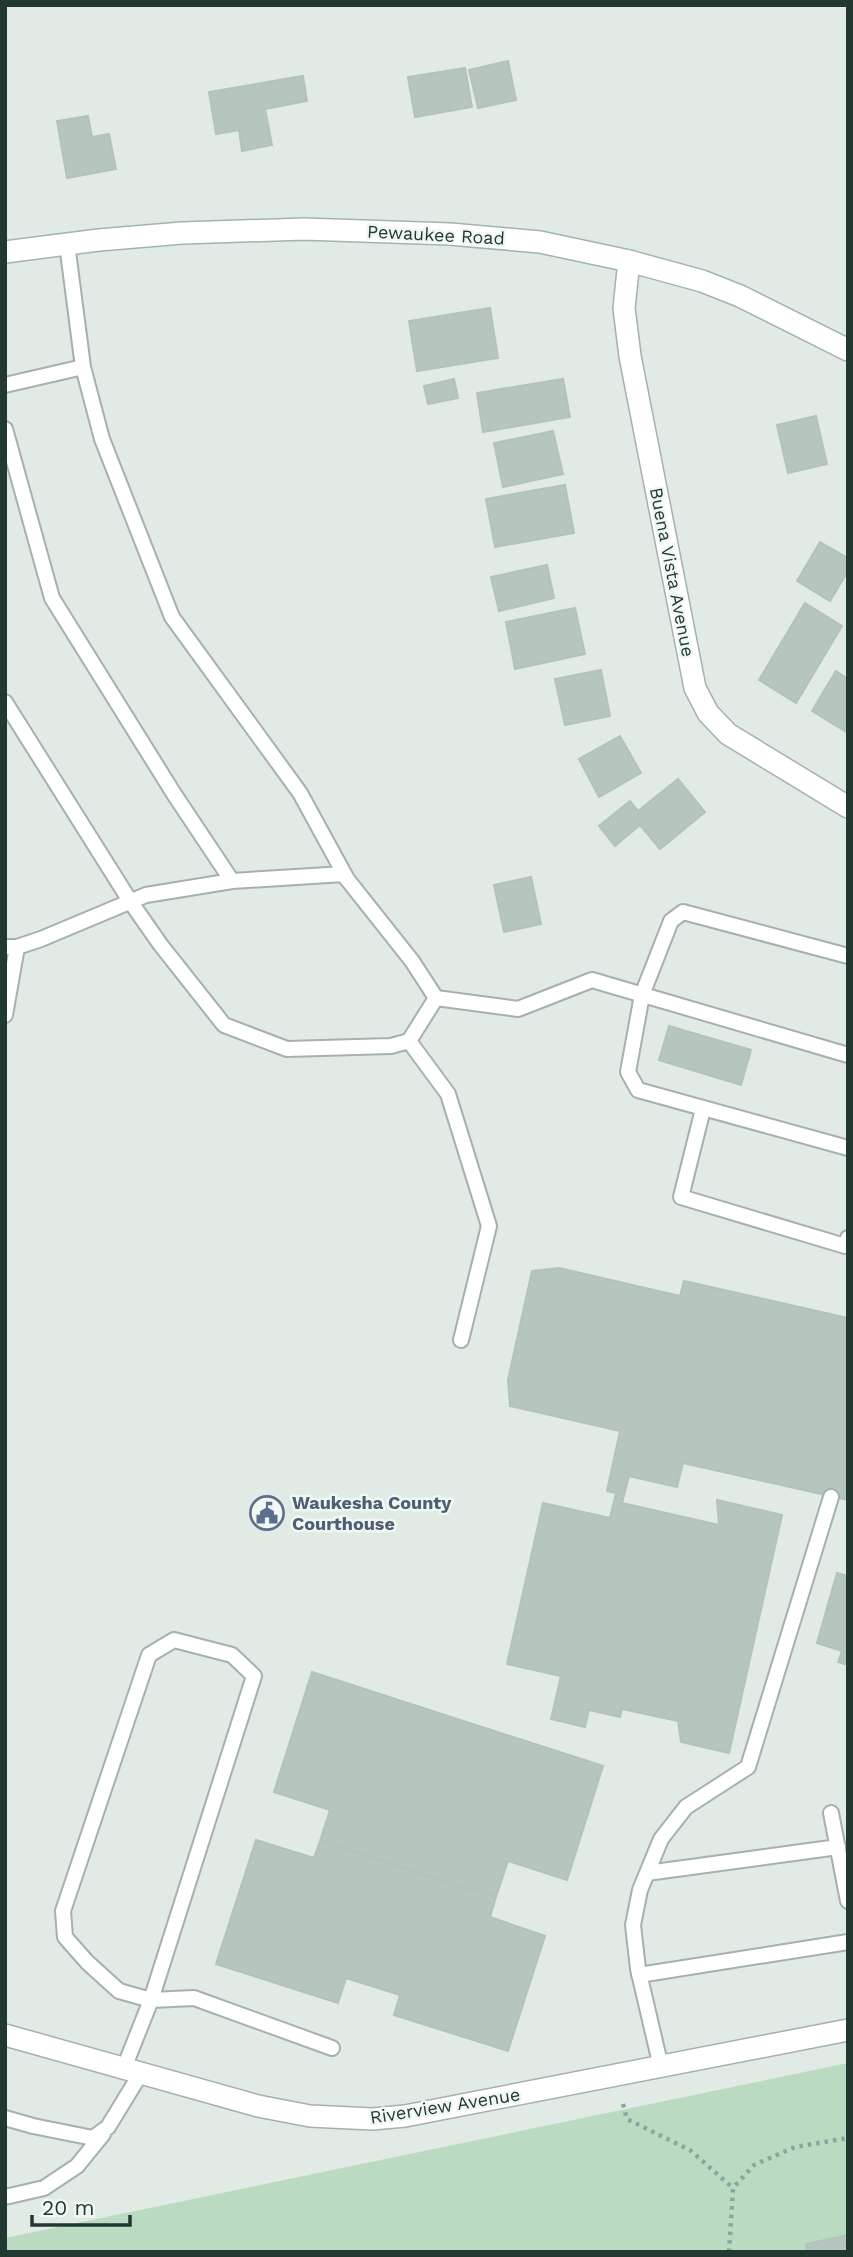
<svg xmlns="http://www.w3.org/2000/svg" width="853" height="2257" font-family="'Work Sans',sans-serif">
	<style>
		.green { fill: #bbdac2 }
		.building { fill: #b6c5be; stroke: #b3c3bc; stroke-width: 2 }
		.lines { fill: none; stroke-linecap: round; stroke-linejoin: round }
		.lane-casing { stroke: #a4b1ac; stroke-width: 18 }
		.street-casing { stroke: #a4b1ac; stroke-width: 24 }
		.secondary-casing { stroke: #a0b5ad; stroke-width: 24 }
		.path { stroke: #83ab9d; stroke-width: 4.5; stroke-dasharray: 3.5 5; stroke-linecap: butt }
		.lane { stroke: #fff; stroke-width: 14 }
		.street { stroke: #fff; stroke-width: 21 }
		.secondary { stroke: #fff; stroke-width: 21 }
		.labels { text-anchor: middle; stroke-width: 5; stroke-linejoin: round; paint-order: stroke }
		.street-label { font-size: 18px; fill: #223932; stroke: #f1f7f3 }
		.service-label { font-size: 18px; font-weight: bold; fill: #4e5e75; stroke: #f1f7f3; text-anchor: start }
	</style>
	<rect width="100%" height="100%" fill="#e1eae5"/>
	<path class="green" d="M 848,2063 L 848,2252 L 5,2252 L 5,2238 Z"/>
	<path class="building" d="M 508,61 L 516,100 L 478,108 L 469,70 Z
		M 465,68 L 472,107 L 415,117 L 408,77 Z
		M 303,76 L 307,101 L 265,109 L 272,145 L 242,151 L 239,130 L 216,134 L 209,92 Z
		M 88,116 L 92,137 L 109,134 L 116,169 L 67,178 L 57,121 Z
		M 490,308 L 498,358 L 417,371 L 409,321 Z
		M 454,379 L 458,398 L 428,404 L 424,386 Z
		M 563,379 L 570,417 L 483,432 L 477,393 Z
		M 816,416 L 827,464 L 788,473 L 777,425 Z
		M 553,431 L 563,474 L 503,487 L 494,443 Z
		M 565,485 L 574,533 L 495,547 L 486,499 Z
		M 820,542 L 848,558 L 848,571 L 830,601 L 797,581 Z
		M 547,565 L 554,598 L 499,611 L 491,577 Z
		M 805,603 L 842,626 L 796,703 L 759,680 Z
		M 575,608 L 585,654 L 515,669 L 506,622 Z
		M 601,670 L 610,716 L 565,725 L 555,679 Z
		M 836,671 L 848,679 L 848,733 L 812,711 Z
		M 620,736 L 641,773 L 599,797 L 579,759 Z
		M 678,779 L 705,812 L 660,849 L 640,825 L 615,846 L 599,826 L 630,801 L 638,811 Z
		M 531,877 L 541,924 L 504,932 L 494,885 Z
		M 669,1026 L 751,1050 L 741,1085 L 659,1060 Z
		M 559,1268 L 680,1296 L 684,1281 L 848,1318 L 848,1500 L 683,1463 L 677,1487 L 629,1476 L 622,1503 L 719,1525 L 717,1500 L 782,1515 L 729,1753 L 681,1742 L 678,1721 L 622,1709 L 620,1717 L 589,1710 L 585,1727 L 551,1719 L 561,1676 L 507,1664 L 543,1503 L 610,1518 L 616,1493 L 607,1491 L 620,1431 L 510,1406 L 508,1380 L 532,1271 Z
		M 837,1573 L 848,1576 L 848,1665 L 838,1662 L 842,1651 L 817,1643 Z
		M 312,1672 L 603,1766 L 567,1880 L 508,1861 L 496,1897 L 320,1841 L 330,1810 L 274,1792 Z
		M 256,1840 L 314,1858 L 320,1841 L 496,1897 L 490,1917 L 545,1936 L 508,2051 L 394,2015 L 400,1995 L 346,1978 L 338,2003 L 216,1964 Z
		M 848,2235 L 848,2252 L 807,2252 L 806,2244 Z"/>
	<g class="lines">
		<g class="lane-casing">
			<path id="lane" d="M 67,244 L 83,367 L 102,439 L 172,617 L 300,793 L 347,879 L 412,961 L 436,998 L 518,1009 L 592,980 L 848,1055
				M 5,385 L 83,367
				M 5,429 L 52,598 L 174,794 L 232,881
				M 5,702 L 130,901 L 160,944 L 224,1025 L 287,1049 L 391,1046 L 409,1041 L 436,998
				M 5,947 L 17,947 L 41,939 L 146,895 L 232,881 L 344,874
				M 848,956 L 683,912 L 671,921 L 642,995 L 628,1072 L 638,1090 L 848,1148
				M 5,1015 L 17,947
				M 409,1041 L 448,1094 L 489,1226 L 461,1340
				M 703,1109 L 681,1197 L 845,1246 L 848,1238
				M 831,1813 L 848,1901
				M 647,1873 L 838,1847
				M 639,1975 L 848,1942
				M 661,2067 L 638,1969 L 633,1925 L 640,1890 L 661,1839 L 686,1807 L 748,1767 L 831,1497
				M 124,2068 L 151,2000 L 119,1991 L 87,1962 L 65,1937 L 63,1911 L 149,1655 L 174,1640 L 232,1655 L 254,1676 L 151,2000 L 194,1998 L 332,2048
				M 5,2118 L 33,2126 L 93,2138 L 108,2127 L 141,2073
				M 5,2197 L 44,2188 L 77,2166 L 103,2134"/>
		</g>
		<g class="street-casing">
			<path id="street" d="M 629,261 L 624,308 L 630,356 L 695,688 L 708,713 L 728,734 L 848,807
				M 5,2035 L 258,2106 L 310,2116 L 372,2119 L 405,2116 L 848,2030"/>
		</g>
		<g class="secondary-casing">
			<path id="secondary" d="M 5,252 L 99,240 L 182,233 L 304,229 L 450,234 L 540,242 L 629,261 L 702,281 L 740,296 L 848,350"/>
		</g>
		<path class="path" d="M 623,2104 L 627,2119 L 690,2150 L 733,2188
			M 729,2252 L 733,2188 L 754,2165 L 795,2147 L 848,2138"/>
		<use href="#lane" class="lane"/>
		<use href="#street" class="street"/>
		<use href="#secondary" class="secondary"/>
	</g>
	<defs>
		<g id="civic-ring" transform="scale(1.75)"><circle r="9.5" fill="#f1f7f3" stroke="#5c6f8a" stroke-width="1.5"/><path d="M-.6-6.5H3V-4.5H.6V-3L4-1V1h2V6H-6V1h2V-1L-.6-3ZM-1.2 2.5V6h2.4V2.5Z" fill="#5c6f8a"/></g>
	</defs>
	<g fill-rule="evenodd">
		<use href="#civic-ring" x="267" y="1513"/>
	</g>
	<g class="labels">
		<g class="street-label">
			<text transform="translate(436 235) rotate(3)" y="6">Pewaukee Road</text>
			<text transform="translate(672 572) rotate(79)" y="6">Buena Vista Avenue</text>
			<text transform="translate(445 2106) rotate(-9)" y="6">Riverview Avenue</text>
		</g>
		<g class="service-label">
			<text x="292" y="1509">Waukesha County<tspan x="292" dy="21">Courthouse</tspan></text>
		</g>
	</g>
	<rect width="853" height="2257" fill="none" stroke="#223932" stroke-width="14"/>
	<path d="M32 2215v10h98v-10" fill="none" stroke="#223932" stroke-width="3.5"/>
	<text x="42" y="2215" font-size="21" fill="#223932" stroke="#f1f7f3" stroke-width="5" paint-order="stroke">20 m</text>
</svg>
